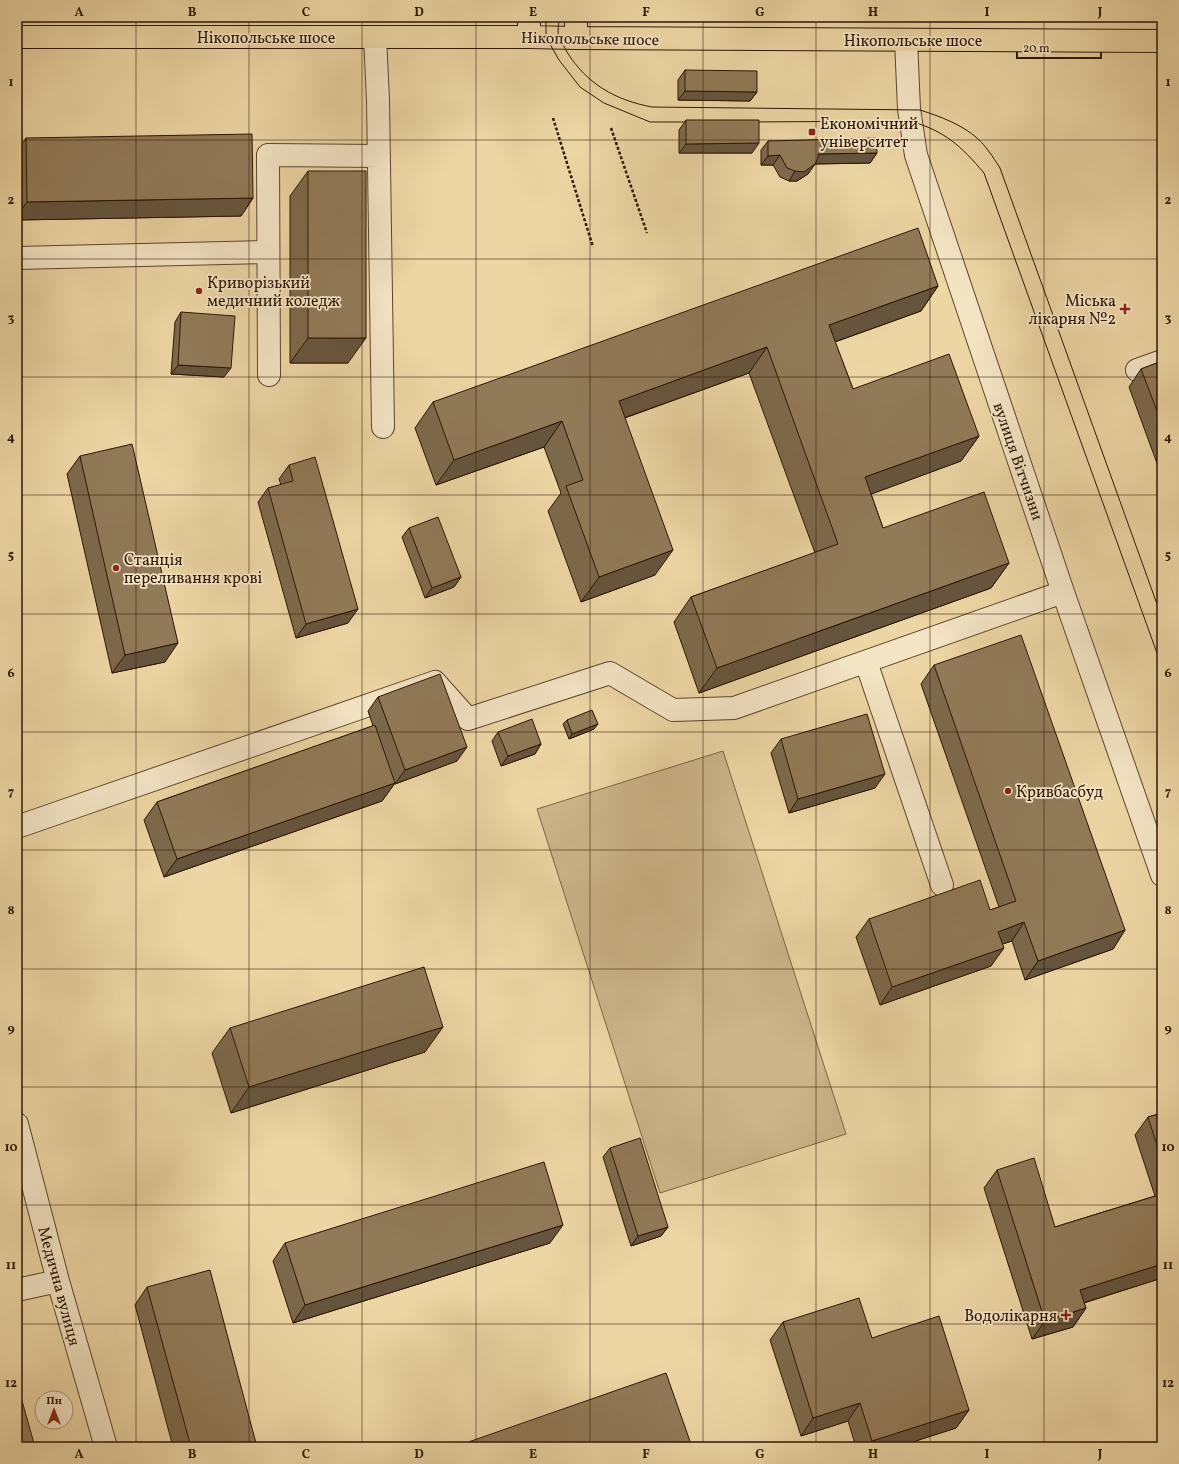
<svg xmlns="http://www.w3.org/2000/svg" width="1179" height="1464" font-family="Vollkorn,serif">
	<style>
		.green { fill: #ccb589; stroke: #7c6646 }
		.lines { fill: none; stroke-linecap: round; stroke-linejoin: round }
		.minor-casing { stroke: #5d462c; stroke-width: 24 }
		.major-casing { stroke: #2d1604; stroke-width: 24 }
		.path { stroke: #2d1604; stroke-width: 2.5; stroke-dasharray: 3 2; stroke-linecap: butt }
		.minor { stroke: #f3e4c4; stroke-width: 22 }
		.major { stroke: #ecd6a4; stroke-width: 22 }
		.tram { stroke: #2d1604; stroke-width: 1 }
		.wall { fill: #7c694b; stroke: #2d1604 }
		.shaded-wall { fill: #65553d; stroke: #2d1604 }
		.building { fill: #907a57; stroke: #2d1604 }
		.grid { fill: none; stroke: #2d1604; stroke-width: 1; stroke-opacity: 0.55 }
		.poi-dot { fill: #8f2418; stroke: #f3e4c4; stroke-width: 1.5 }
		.labels { text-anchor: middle; stroke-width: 3.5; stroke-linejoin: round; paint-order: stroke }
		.street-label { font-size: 16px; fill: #2d1604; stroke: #f3e4c4 }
		.poi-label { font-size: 16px; fill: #2d1604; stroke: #f3e4c4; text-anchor: start }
		.neatline { fill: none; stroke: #2d1604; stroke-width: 1.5 }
		.grid-label { font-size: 13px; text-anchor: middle; font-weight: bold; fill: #2d1604 }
	</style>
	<rect width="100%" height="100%" fill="#ecd6a4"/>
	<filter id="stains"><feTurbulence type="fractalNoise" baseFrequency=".005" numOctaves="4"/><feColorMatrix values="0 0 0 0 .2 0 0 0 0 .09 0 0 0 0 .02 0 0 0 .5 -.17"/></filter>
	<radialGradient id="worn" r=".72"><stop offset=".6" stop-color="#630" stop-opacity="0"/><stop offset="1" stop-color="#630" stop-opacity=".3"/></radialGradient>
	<path class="green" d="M 723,751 L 846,1134 L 660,1193 L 537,809 Z"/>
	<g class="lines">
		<g class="minor-casing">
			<path id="minor" d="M 375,37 L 378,100 L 383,427
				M 906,40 L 909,109 L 916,155 L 1063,592 L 1162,875
				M 17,258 L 268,252
				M 1137,370 L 1162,361
				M 269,375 L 268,155 L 379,156
				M 866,662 L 942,885
				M 17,827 L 435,682 L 468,719 L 610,673 L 673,710 L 734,708 L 1063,592
				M 17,1124 L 58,1281 L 106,1447
				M 17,1290 L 58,1281"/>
		</g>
		<g class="major-casing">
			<path id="major" d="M 17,37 L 529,37 L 576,38 L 1162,41
				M 529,37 L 529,17
				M 576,38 L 576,17"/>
		</g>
		<path class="path" d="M 553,118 L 593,247
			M 611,128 L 647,233"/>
		<use href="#minor" class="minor"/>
		<use href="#major" class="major"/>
		<path class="tram" d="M 546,17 L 546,37 L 559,60 L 580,87 L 604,103 L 650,122 L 696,122
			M 559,17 C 559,23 557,33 559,38 C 561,43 565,47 567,52 C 587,84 615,100 652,107 L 920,110 C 939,116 961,124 977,138 C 986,146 993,157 1000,168 L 1162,618
			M 748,122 L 910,121 C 945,131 961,146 984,173 L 1162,667"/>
	</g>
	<path class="wall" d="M 685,70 L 757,92 L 750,101 L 678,100 L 678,80 Z
		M 686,120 L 752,153 L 679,153 L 679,130 Z
		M 26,138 L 253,198 L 241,216 L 17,220 L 17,152 Z
		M 768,141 L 877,153 L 870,163 L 815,164 L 808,174 L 797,181 L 789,181 L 780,177 L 773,165 L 761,165 L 761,150 Z
		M 308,171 L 348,363 L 290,363 L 290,196 Z
		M 938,286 L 921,311 L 835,342 L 853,389 L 979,436 L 961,461 L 871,494 L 883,528 L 1009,563 L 991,588 L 699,693 L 674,622 L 691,597 L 815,553 L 749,373 L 625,418 L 655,575 L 581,602 L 548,511 L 561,493 L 544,447 L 436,485 L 415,428 L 433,402 Z
		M 181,312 L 224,377 L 171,374 L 175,322 Z
		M 1162,361 L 1162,477 L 1129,387 L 1141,369 Z
		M 80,456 L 165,662 L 112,673 L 67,474 Z
		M 289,465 L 348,623 L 296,638 L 258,502 L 268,488 L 281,485 L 279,479 Z
		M 409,528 L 461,577 L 454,587 L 425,598 L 402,537 Z
		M 934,665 L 1125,930 L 1113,949 L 1025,980 L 1012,941 L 1002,944 L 991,966 L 880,1005 L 856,937 L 869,919 L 990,910 L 999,907 L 921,684 Z
		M 378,697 L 457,761 L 395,784 L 395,783 L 382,801 L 164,877 L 144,820 L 157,802 L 373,726 L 368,711 Z
		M 567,720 L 594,729 L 569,739 L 563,724 Z
		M 498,732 L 541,744 L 535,754 L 501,766 L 492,741 Z
		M 781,739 L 875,788 L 789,813 L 771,753 Z
		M 230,1028 L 425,1052 L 231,1113 L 212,1053 Z
		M 1162,1113 L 1162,1278 L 1084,1303 L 1086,1308 L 1073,1327 L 1032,1339 L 984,1188 L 997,1170 L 1055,1227 L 1155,1196 L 1135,1135 L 1148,1117 Z
		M 610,1148 L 668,1227 L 661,1236 L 631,1246 L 603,1157 Z
		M 285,1243 L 550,1243 L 293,1323 L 273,1261 Z
		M 147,1287 L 257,1447 L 173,1447 L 135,1305 Z
		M 783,1322 L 872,1338 L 969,1410 L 956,1428 L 897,1447 L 856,1447 L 848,1421 L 801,1436 L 770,1340 Z"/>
	<path class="shaded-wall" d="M 685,91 L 757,92 L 750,101 L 678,100 Z
		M 759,143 L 752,153 L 679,153 L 686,144 Z
		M 877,153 L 870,163 L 811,164 L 818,154 Z
		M 780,155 L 773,165 L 761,165 L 768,156 Z
		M 815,164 L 808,174 L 797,181 L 789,181 L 795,171 Z
		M 253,198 L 241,216 L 17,220 L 17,216 L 27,202 Z
		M 938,286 L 921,311 L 812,350 L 829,325 Z
		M 308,338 L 366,338 L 348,363 L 290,363 Z
		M 767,347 L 749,373 L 601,426 L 619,401 Z
		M 178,365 L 231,368 L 224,377 L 171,374 Z
		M 562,421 L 544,447 L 436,485 L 454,460 Z
		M 979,436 L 961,461 L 847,503 L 865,477 Z
		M 673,550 L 655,575 L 581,602 L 599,577 Z
		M 1009,563 L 991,588 L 699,693 L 717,668 Z
		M 461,577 L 454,587 L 425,598 L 432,588 Z
		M 358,609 L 348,623 L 296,638 L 306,624 Z
		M 178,643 L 165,662 L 112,673 L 125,655 Z
		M 598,724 L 594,729 L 569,739 L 572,734 Z
		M 541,744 L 535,754 L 501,766 L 508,756 Z
		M 467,747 L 457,761 L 395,784 L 405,770 Z
		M 885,774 L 875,788 L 789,813 L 798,799 Z
		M 395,783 L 382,801 L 164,877 L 177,859 Z
		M 1024,922 L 1012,941 L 985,950 L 998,932 Z
		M 1125,930 L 1113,949 L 1025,980 L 1038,961 Z
		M 1004,948 L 991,966 L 880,1005 L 892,987 Z
		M 443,1027 L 425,1052 L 231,1113 L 249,1087 Z
		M 563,1225 L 550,1243 L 293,1323 L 305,1305 Z
		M 668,1227 L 661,1236 L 631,1246 L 638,1236 Z
		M 1162,1264 L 1162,1278 L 1067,1308 L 1080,1290 Z
		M 1086,1308 L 1073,1327 L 1032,1339 L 1045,1321 Z
		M 860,1403 L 848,1421 L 801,1436 L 813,1418 Z
		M 969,1410 L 956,1428 L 897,1447 L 868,1447 L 872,1441 Z"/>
	<path class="building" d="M 685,70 L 757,71 L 757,92 L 685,91 Z
		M 686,120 L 759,120 L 759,143 L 686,144 Z
		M 252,134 L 253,198 L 27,202 L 26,138 Z
		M 876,138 L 877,153 L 818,154 L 818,158 L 815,164 L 804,172 L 795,171 L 787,168 L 780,155 L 768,156 L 768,141 Z
		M 308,171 L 366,171 L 366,338 L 308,338 Z
		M 918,228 L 938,286 L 829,325 L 853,389 L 949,354 L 979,436 L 865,477 L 883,528 L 984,492 L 1009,563 L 717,668 L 691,597 L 838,544 L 767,347 L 619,401 L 673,550 L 599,577 L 566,486 L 583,480 L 562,421 L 454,460 L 433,402 Z
		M 181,312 L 235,316 L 231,368 L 178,365 Z
		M 1162,361 L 1162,424 L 1141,369 Z
		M 132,444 L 178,643 L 125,655 L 80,456 Z
		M 315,457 L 358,609 L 306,624 L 268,488 L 293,481 L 289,465 Z
		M 438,517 L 461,577 L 432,588 L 409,528 Z
		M 1021,635 L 1125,930 L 1038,961 L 1024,922 L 998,932 L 1004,948 L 892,987 L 869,919 L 980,880 L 990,910 L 1016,901 L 934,665 Z
		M 440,674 L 467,747 L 405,770 L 378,697 Z
		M 592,710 L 598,724 L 572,734 L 567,720 Z
		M 867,714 L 885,774 L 798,799 L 781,739 Z
		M 532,719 L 541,744 L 508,756 L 498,732 Z
		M 375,725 L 395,783 L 177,859 L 157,802 Z
		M 424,967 L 443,1027 L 249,1087 L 230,1028 Z
		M 1162,1113 L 1162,1161 L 1148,1117 Z
		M 640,1138 L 668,1227 L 638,1236 L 610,1148 Z
		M 1034,1158 L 1055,1227 L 1162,1194 L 1162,1264 L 1080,1290 L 1086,1308 L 1045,1321 L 997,1170 Z
		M 544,1162 L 563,1225 L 305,1305 L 285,1243 Z
		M 210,1270 L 257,1447 L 191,1447 L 147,1287 Z
		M 859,1298 L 872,1338 L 939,1316 L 969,1410 L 872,1441 L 860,1403 L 813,1418 L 783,1322 Z
		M 666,1373 L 692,1447 L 454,1447 Z
		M 17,1383 L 35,1447 L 17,1447 Z"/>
	<path class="grid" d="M 136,17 L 136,1447M 249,17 L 249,1447M 362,17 L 362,1447M 476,17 L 476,1447M 590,17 L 590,1447M 703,17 L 703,1447M 816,17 L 816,1447M 930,17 L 930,1447M 1044,17 L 1044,1447M 17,140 L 1162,140M 17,259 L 1162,259M 17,377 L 1162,377M 17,495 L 1162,495M 17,614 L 1162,614M 17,732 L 1162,732M 17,850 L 1162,850M 17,969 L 1162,969M 17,1087 L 1162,1087M 17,1205 L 1162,1205M 17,1324 L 1162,1324"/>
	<g class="poi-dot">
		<rect x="808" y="128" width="8" height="8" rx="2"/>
		<circle cx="199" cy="291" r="4"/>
		<path d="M1123 303h4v4h4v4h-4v4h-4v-4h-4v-4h4z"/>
		<circle cx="116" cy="568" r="4"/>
		<circle cx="1008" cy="791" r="4"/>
		<path d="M1064 1309h4v4h4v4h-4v4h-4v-4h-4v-4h4z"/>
	</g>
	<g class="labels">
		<g class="street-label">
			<text x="266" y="43">Нікопольське шосе</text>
			<text transform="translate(590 38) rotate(1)" y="6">Нікопольське шосе</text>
			<text x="913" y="46">Нікопольське шосе</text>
			<text transform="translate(1019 461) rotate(71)" y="6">вулиця Вітчизни</text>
			<text transform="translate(60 1286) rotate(75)" y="6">Медична вулиця</text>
		</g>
		<g class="poi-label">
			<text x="820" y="129">Економічний<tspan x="820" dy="18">університет</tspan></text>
			<text x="207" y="288">Криворізький<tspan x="207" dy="18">медичний коледж</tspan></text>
			<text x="1116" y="306" text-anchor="end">Міська<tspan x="1116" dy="18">лікарня №2</tspan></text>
			<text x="124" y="565">Станція<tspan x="124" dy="18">переливання крові</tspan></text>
			<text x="1016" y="797">Кривбасбуд</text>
			<text x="1057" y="1321" text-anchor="end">Водолікарня</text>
		</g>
	</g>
	<rect width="1179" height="1464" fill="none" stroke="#ecd6a4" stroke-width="44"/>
	<g transform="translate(54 1410)"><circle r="19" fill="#f3e4c4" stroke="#a49277"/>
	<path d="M0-3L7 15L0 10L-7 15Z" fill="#8f2418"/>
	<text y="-6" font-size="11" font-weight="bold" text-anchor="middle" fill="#2d1604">Пн</text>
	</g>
	<path d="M1017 52v6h84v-6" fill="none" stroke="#2d1604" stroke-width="2"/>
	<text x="1023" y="52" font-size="12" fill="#2d1604" stroke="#f3e4c4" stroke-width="3" paint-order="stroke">20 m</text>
	<rect x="22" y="22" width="1135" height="1420" class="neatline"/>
	<g class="grid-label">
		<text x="79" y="16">A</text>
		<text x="192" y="16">B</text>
		<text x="306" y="16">C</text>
		<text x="419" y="16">D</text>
		<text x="533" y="16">E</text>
		<text x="646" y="16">F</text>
		<text x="760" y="16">G</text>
		<text x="873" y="16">H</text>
		<text x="987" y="16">I</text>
		<text x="1100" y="16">J</text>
		<text x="11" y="86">1</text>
		<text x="1168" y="86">1</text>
		<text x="11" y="204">2</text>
		<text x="1168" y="204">2</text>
		<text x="11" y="322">3</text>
		<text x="1168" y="322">3</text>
		<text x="11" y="441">4</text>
		<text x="1168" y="441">4</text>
		<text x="11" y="559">5</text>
		<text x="1168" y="559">5</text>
		<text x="11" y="677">6</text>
		<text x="1168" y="677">6</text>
		<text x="11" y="796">7</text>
		<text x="1168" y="796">7</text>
		<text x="11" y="914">8</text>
		<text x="1168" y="914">8</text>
		<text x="11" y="1032">9</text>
		<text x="1168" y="1032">9</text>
		<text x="11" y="1151">10</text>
		<text x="1168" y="1151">10</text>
		<text x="11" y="1269">11</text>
		<text x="1168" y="1269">11</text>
		<text x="11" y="1387">12</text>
		<text x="1168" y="1387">12</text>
		<text x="79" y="1458">A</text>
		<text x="192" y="1458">B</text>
		<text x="306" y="1458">C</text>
		<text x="419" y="1458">D</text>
		<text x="533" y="1458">E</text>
		<text x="646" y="1458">F</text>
		<text x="760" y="1458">G</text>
		<text x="873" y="1458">H</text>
		<text x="987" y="1458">I</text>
		<text x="1100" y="1458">J</text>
	</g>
	<rect width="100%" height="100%" filter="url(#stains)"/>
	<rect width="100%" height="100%" fill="url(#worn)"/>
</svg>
